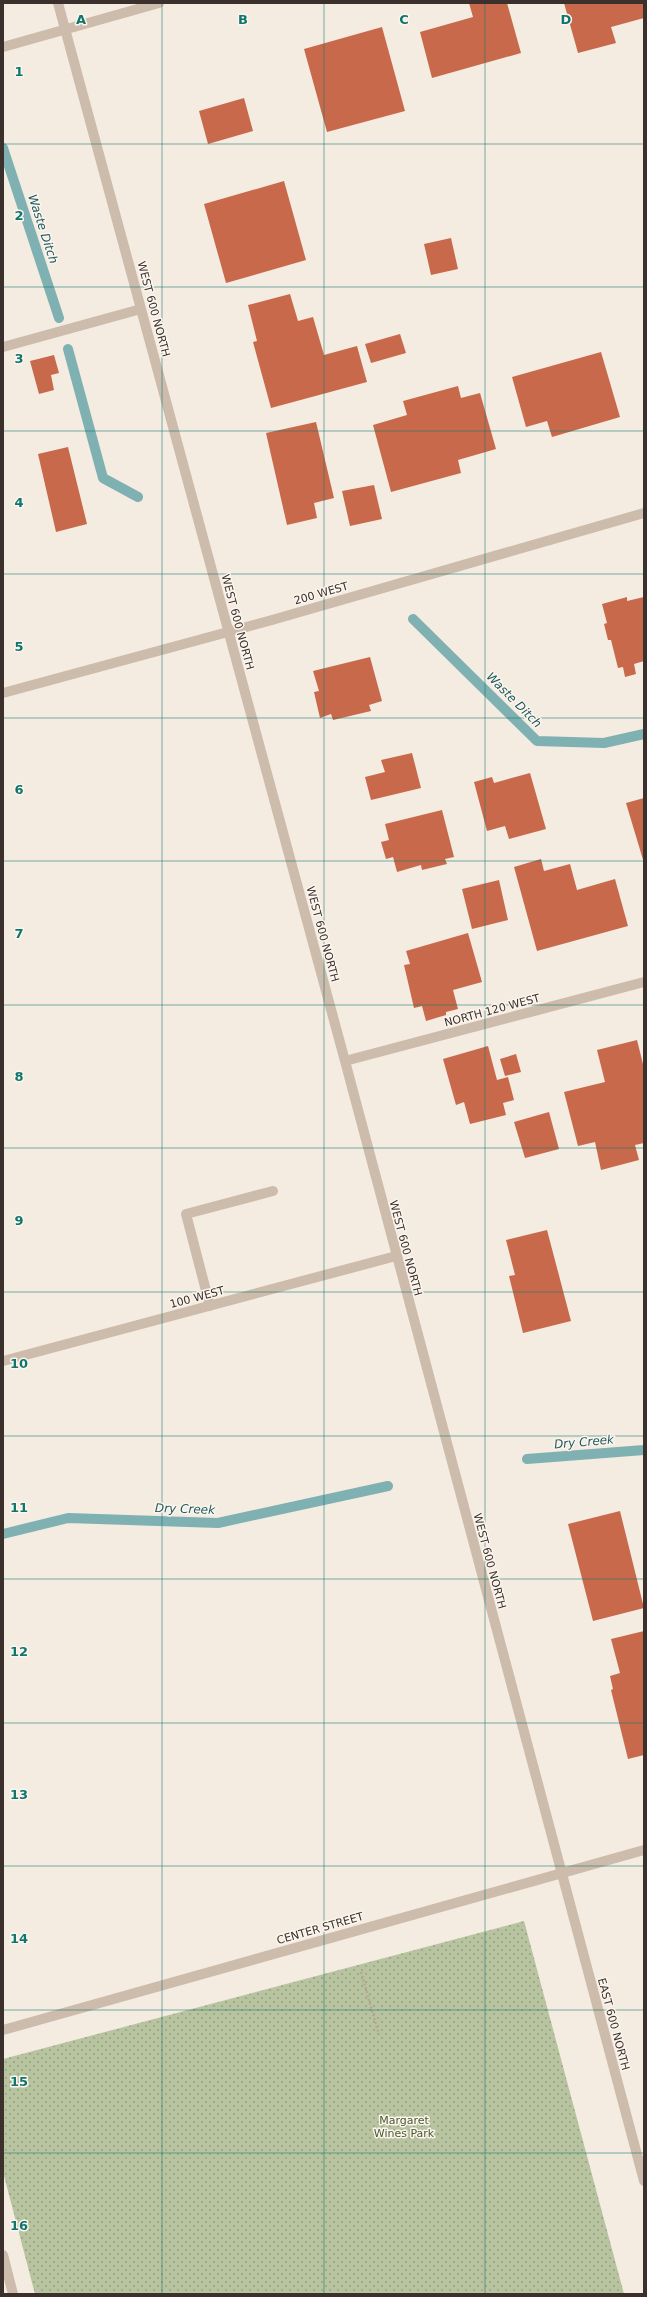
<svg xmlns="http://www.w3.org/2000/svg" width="647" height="2297" font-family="'DejaVu Sans',sans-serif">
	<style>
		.park { fill: url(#park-dots) }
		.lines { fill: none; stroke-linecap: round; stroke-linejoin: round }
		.stream { stroke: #7fb0b2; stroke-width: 10 }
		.building { fill: #c8694b }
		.path { stroke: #b9a596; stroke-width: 2.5; stroke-dasharray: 2 2; stroke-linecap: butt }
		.minor { stroke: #cdbbac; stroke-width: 10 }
		.grid { fill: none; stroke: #0f766e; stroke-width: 1; stroke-opacity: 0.55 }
		.labels { text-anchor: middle; stroke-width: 3; stroke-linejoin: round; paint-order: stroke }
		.street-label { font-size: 11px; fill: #3b302b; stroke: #fbf5ee }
		.park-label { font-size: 11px; fill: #4a5a2e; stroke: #fbf5ee }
		.water-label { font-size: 12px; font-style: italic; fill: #1f5a5e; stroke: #fbf5ee }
		.grid-label { font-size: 13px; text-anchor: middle; font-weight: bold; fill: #0f766e; stroke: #fbf5ee; stroke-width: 3; stroke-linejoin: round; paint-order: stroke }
	</style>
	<defs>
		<pattern id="park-dots" width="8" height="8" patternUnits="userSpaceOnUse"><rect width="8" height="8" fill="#b8c4a0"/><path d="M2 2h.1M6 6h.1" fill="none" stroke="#97a083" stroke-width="1.8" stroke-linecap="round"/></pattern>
	</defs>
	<rect width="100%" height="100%" fill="#f4ebe1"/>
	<path class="park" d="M 524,1921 L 624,2294 L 35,2294 L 3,2172 L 3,2059 Z"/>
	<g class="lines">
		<path class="stream" d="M 3,148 L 59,318
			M 68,349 L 103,478 L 138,497
			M 413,619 L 537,741 L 604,743 L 644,734
			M 527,1459 L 644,1450
			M 3,1534 L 68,1518 L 218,1523 L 388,1486"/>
	</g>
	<path class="building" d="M 469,3 L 507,3 L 521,53 L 432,78 L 420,32 L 473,17 Z
		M 564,3 L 644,3 L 644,18 L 611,27 L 616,43 L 578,53 Z
		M 382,27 L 405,111 L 327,132 L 304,49 Z
		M 244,98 L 253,131 L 208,144 L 199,111 Z
		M 284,181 L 306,260 L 226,283 L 204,204 Z
		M 451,238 L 458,269 L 431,275 L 424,244 Z
		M 290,294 L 298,321 L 313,317 L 324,355 L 357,346 L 367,382 L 271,408 L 253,342 L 257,341 L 248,305 Z
		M 400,334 L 406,353 L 371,363 L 365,344 Z
		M 601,352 L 620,417 L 552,437 L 547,421 L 526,427 L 512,377 Z
		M 54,355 L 59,373 L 51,375 L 54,390 L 39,394 L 30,361 Z
		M 458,386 L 461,398 L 480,393 L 496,449 L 458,460 L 461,473 L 391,492 L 373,425 L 407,415 L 403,401 Z
		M 316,422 L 334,498 L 314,503 L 317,518 L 287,525 L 266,433 Z
		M 68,447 L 87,524 L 56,532 L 38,454 Z
		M 374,485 L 382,519 L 350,526 L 342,491 Z
		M 627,597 L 627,601 L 644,597 L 644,661 L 634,664 L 636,674 L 625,677 L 623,667 L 618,668 L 611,640 L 608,640 L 604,624 L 607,623 L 602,604 Z
		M 370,657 L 382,701 L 369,705 L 371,711 L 333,720 L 331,714 L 320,718 L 314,692 L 319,691 L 313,671 Z
		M 412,753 L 421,788 L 371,800 L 365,777 L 385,772 L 381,760 Z
		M 530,773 L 546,829 L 509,839 L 505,826 L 487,831 L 474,782 L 492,777 L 494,783 Z
		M 644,798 L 644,863 L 626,803 Z
		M 442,810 L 454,857 L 445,859 L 447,864 L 422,870 L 421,865 L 397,872 L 393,857 L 386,859 L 381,842 L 389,840 L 385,824 Z
		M 541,859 L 544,871 L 570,864 L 577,890 L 615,879 L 628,926 L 537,951 L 514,867 Z
		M 499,880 L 508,920 L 472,929 L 462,889 Z
		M 468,933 L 482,982 L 453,990 L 458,1009 L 446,1012 L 446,1015 L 426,1021 L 422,1006 L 414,1008 L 404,965 L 410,964 L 406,951 Z
		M 637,1040 L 644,1068 L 644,1143 L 635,1145 L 639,1160 L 601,1170 L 595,1142 L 578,1146 L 564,1092 L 605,1082 L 597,1050 Z
		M 488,1046 L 497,1080 L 508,1077 L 514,1100 L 503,1103 L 506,1115 L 470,1124 L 464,1102 L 456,1105 L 443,1059 Z
		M 516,1054 L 521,1072 L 505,1076 L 500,1059 Z
		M 549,1112 L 559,1149 L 525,1158 L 514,1122 Z
		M 547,1230 L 571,1321 L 523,1333 L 509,1276 L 515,1275 L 506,1240 Z
		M 620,1511 L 644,1608 L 593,1621 L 568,1524 Z
		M 644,1631 L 644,1755 L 628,1759 L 611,1690 L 613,1689 L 610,1676 L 620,1673 L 611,1639 Z"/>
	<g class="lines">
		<path class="path" d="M 361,1972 L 379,2035"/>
		<path class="minor" d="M 58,3 L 345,1061 L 644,2181
			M 3,47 L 159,3
			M 3,347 L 141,309
			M 3,693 L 272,620 L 644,513
			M 345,1061 L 644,982
			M 210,1306 L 186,1214 L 273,1191
			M 3,1361 L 396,1256
			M 3,2030 L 644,1850
			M 3,2255 L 13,2294"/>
	</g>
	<path class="grid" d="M 162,3 L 162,2294M 324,3 L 324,2294M 485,3 L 485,2294M 3,144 L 644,144M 3,287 L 644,287M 3,431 L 644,431M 3,574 L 644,574M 3,718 L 644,718M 3,861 L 644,861M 3,1005 L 644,1005M 3,1148 L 644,1148M 3,1292 L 644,1292M 3,1436 L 644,1436M 3,1579 L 644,1579M 3,1723 L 644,1723M 3,1866 L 644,1866M 3,2010 L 644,2010M 3,2153 L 644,2153"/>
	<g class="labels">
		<g class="street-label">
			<text transform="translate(154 309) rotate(75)" y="4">WEST 600 NORTH</text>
			<text transform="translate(321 593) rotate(-16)" y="4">200 WEST</text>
			<text transform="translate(238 622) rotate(75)" y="4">WEST 600 NORTH</text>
			<text transform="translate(323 934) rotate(75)" y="4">WEST 600 NORTH</text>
			<text transform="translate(492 1010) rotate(-15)" y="4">NORTH 120 WEST</text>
			<text transform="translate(406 1248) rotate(75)" y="4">WEST 600 NORTH</text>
			<text transform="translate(197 1297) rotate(-15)" y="4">100 WEST</text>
			<text transform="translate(490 1561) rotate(75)" y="4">WEST 600 NORTH</text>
			<text transform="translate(320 1928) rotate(-16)" y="4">CENTER STREET</text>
			<text transform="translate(614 2024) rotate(75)" y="4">EAST 600 NORTH</text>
		</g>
		<g class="park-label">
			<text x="404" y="2124">Margaret<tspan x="404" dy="13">Wines Park</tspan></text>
		</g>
		<g class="water-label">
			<text transform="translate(43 229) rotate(72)" y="4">Waste Ditch</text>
			<text transform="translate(514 700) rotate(45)" y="4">Waste Ditch</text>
			<text transform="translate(584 1442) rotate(-5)" y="4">Dry Creek</text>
			<text transform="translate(185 1509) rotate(2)" y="4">Dry Creek</text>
		</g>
	</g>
	<g class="grid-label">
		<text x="81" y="24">A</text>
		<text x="243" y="24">B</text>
		<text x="404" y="24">C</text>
		<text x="566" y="24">D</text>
		<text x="19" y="76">1</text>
		<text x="19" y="220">2</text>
		<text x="19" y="363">3</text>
		<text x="19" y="507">4</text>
		<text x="19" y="651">5</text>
		<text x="19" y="794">6</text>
		<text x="19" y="938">7</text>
		<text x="19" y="1081">8</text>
		<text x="19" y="1225">9</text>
		<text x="19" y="1368">10</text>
		<text x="19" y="1512">11</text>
		<text x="19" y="1656">12</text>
		<text x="19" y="1799">13</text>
		<text x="19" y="1943">14</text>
		<text x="19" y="2086">15</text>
		<text x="19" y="2230">16</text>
	</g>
	<rect width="647" height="2297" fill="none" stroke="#3b302b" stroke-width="8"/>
</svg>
